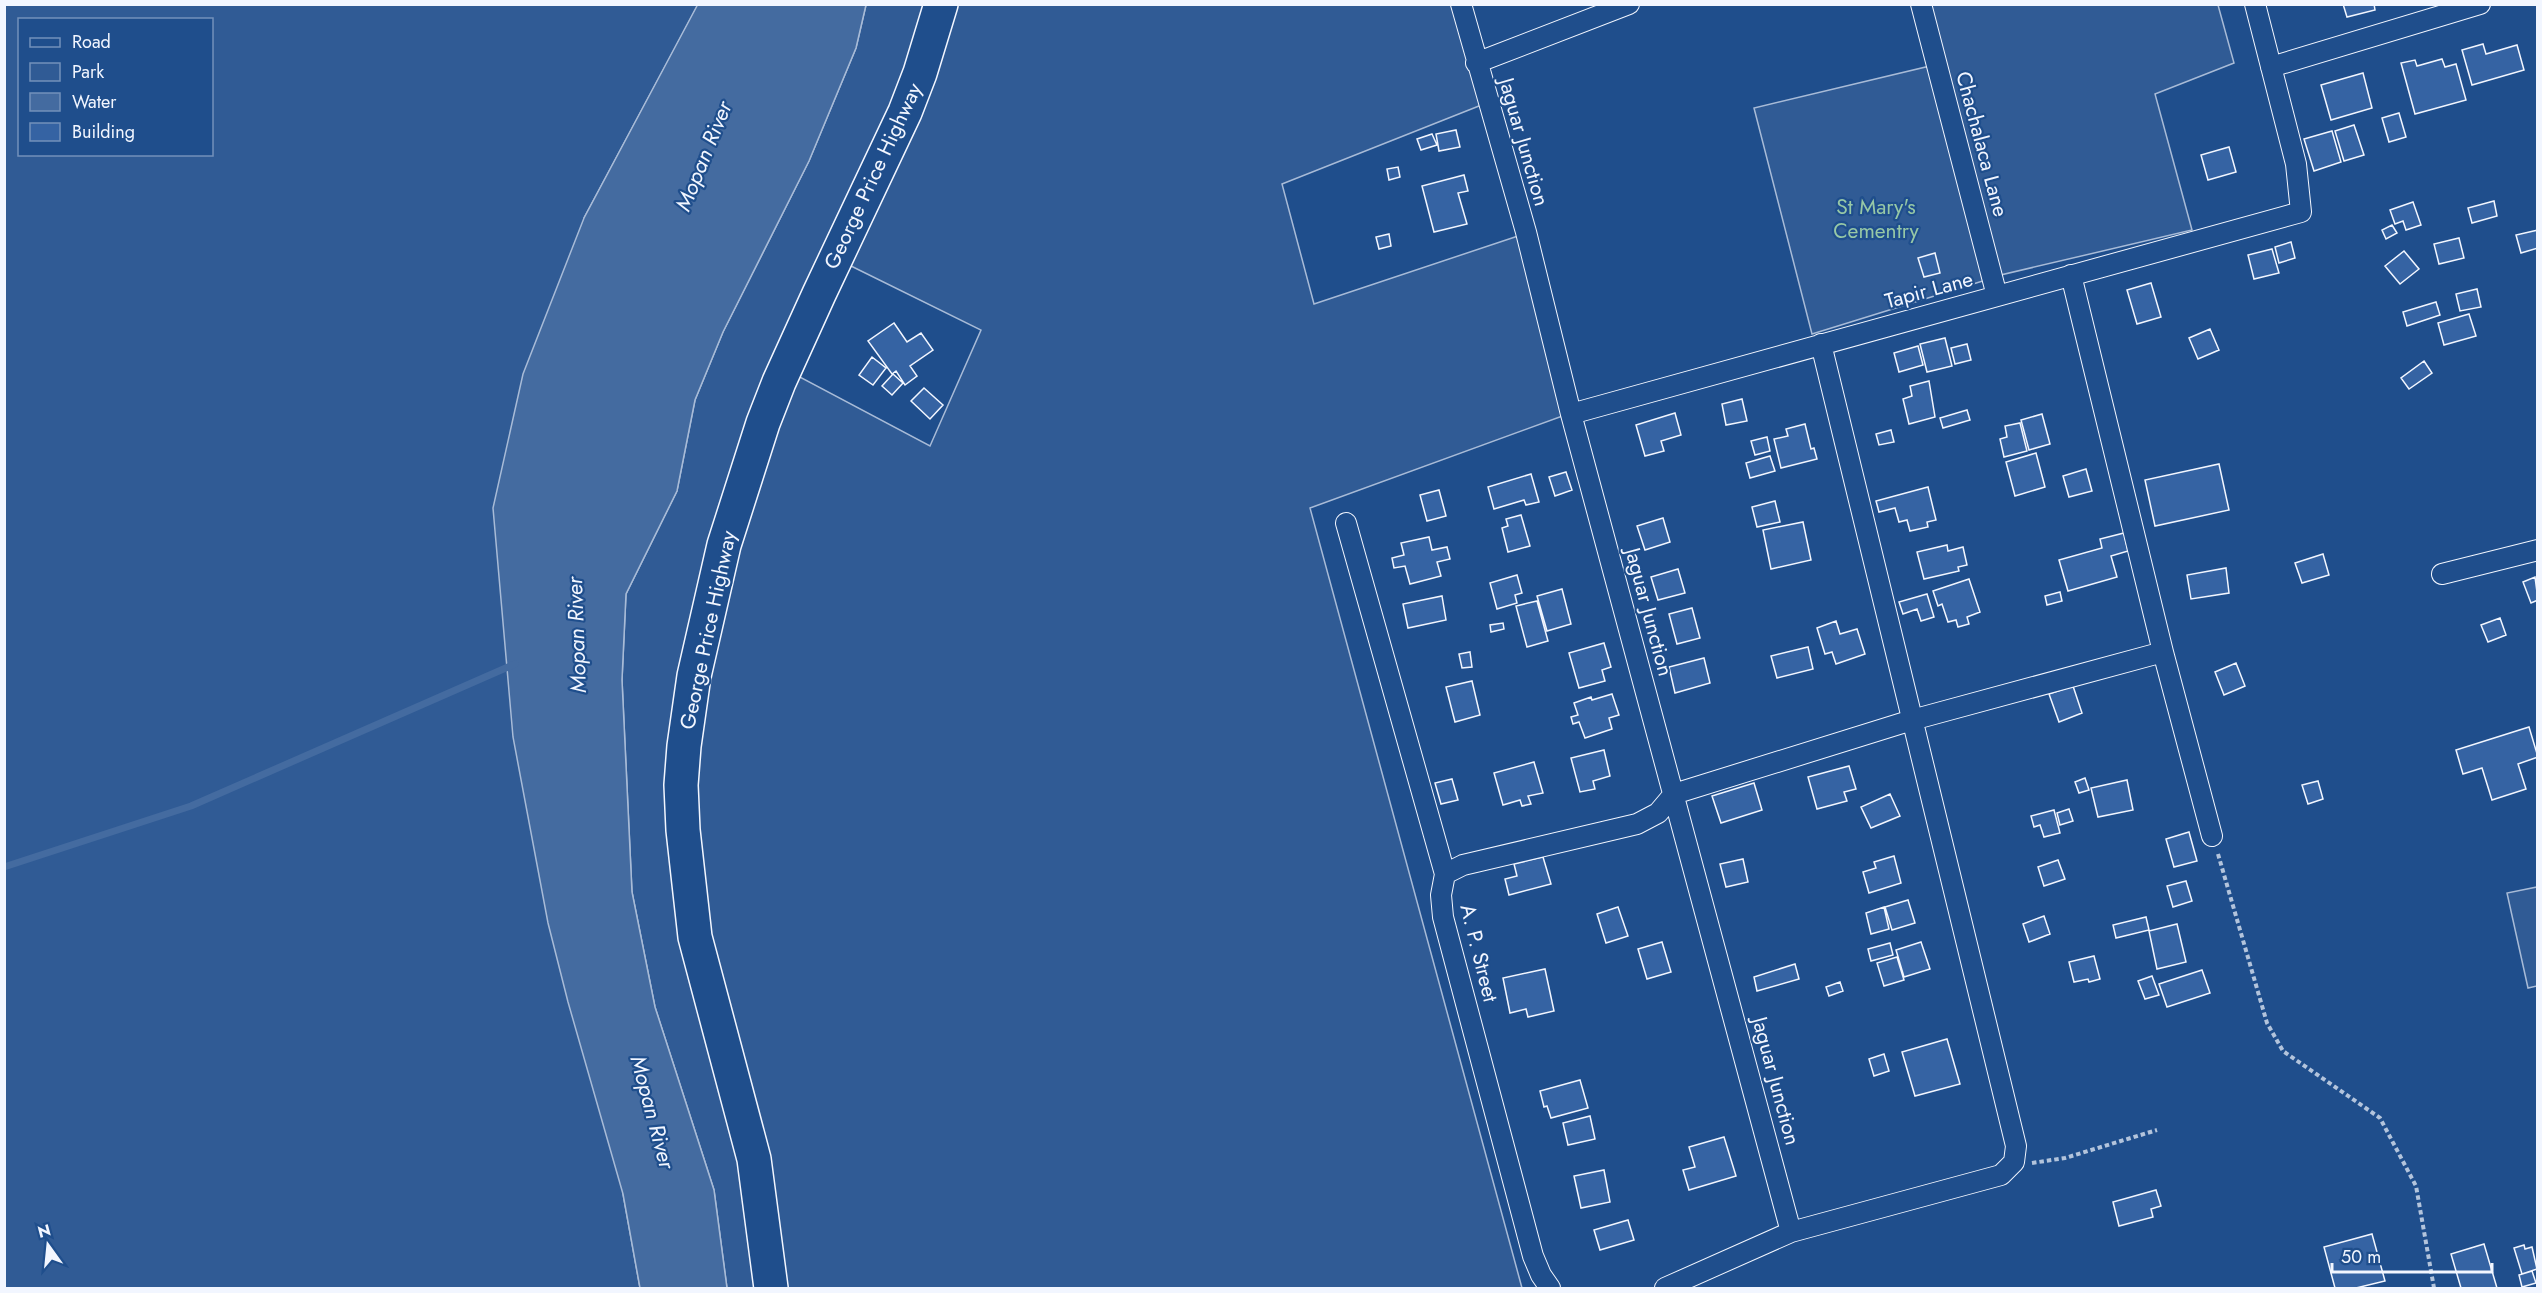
<svg xmlns="http://www.w3.org/2000/svg" width="2542" height="1293" font-family="Jost,sans-serif">
	<style>
		.green { fill: #305b95; stroke: #a8bbd7; stroke-width: 1.5; fill-rule: evenodd }
		.water { fill: #446ba0; stroke: #a8bbd7; stroke-width: 1.5 }
		.lines { fill: none; stroke-linecap: round; stroke-linejoin: round }
		.stream { stroke: #446ba0; stroke-width: 7 }
		.building { fill: #3563a3; stroke: #f2f6ff; stroke-width: 1.5 }
		.street-casing { stroke: #f2f6ff; stroke-width: 22 }
		.highway-casing { stroke: #f2f6ff; stroke-width: 36 }
		.path { stroke: #b3c4dc; stroke-width: 4; stroke-dasharray: 4.5 3; stroke-linecap: butt }
		.street { stroke: #1f4e8c; stroke-width: 20 }
		.highway { stroke: #1f4e8c; stroke-width: 33 }
		.labels { text-anchor: middle; stroke-width: 4.5; stroke-linejoin: round; paint-order: stroke }
		.street-label { font-size: 21px; fill: #f2f6ff; stroke: #1f4e8c }
		.park-label { font-size: 21px; fill: #97c8a6; stroke: #1f4e8c }
		.water-label { font-size: 22px; font-style: italic; fill: #f2f6ff; stroke: #1f4e8c }
	</style>
	<rect width="100%" height="100%" fill="#1f4e8c"/>
	<path class="green" d="M 5,5 L 698,5 L 584,218 L 623,1194 L 640,1288 L 5,1288 ZM 20,20 L 212,20 L 212,154 L 20,154 Z
		M 866,5 L 1455,5 L 1484,104 L 1282,184 L 1314,304 L 1518,236 L 1568,414 L 1310,508 L 1522,1288 L 727,1288 L 714,1190 L 655,1007 L 632,892 L 622,680 L 626,594 L 677,491 L 695,400 L 723,332 L 809,161 L 856,48 ZM 851,266 L 981,330 L 930,446 L 794,374 Z
		M 1927,5 L 2218,5 L 2234,63 L 2155,94 L 2192,230 L 1992,277 Z
		M 1930,66 L 1986,280 L 1812,334 L 1754,108 Z
		M 2537,887 L 2537,986 L 2528,988 L 2507,893 Z"/>
	<path class="water" d="M 698,4 L 866,5 L 856,48 L 809,161 L 723,332 L 695,400 L 677,491 L 626,594 L 622,680 L 632,892 L 655,1007 L 714,1190 L 727,1288 L 640,1288 L 623,1194 L 568,1002 L 548,923 L 513,737 L 493,508 L 523,374 L 584,218 Z"/>
	<g class="lines">
		<path class="stream" d="M 4,867 L 191,806 L 515,664"/>
	</g>
	<path class="building" d="M 2343,4 L 2374,4 L 2375,10 L 2347,17 Z
		M 2483,44 L 2486,54 L 2517,45 L 2524,70 L 2472,85 L 2462,50 Z
		M 2442,59 L 2445,67 L 2456,64 L 2466,100 L 2415,114 L 2401,63 L 2415,60 L 2417,66 Z
		M 2363,73 L 2372,108 L 2331,120 L 2321,85 Z
		M 2399,113 L 2406,137 L 2389,142 L 2382,118 Z
		M 2354,125 L 2364,155 L 2344,161 L 2335,131 Z
		M 1456,130 L 1460,147 L 1439,151 L 1436,134 Z
		M 2332,131 L 2341,162 L 2314,171 L 2304,139 Z
		M 1432,134 L 1437,145 L 1421,150 L 1417,139 Z
		M 2229,147 L 2236,172 L 2208,180 L 2201,155 Z
		M 1398,167 L 1400,177 L 1389,180 L 1387,169 Z
		M 1464,175 L 1468,191 L 1458,193 L 1467,224 L 1434,232 L 1422,186 Z
		M 2494,201 L 2497,216 L 2472,223 L 2468,208 Z
		M 2413,202 L 2421,225 L 2406,230 L 2403,221 L 2395,224 L 2390,210 Z
		M 2392,225 L 2397,233 L 2386,239 L 2382,230 Z
		M 2538,230 L 2538,248 L 2521,253 L 2516,235 Z
		M 1389,234 L 1391,246 L 1379,249 L 1376,237 Z
		M 2459,238 L 2464,258 L 2439,264 L 2434,244 Z
		M 2291,242 L 2295,258 L 2279,263 L 2275,247 Z
		M 2272,249 L 2279,273 L 2254,279 L 2248,255 Z
		M 2404,251 L 2419,269 L 2400,284 L 2385,266 Z
		M 1935,253 L 1940,273 L 1924,277 L 1918,258 Z
		M 2151,283 L 2161,317 L 2137,324 L 2127,290 Z
		M 2477,289 L 2481,307 L 2460,311 L 2456,294 Z
		M 2436,302 L 2440,315 L 2407,326 L 2403,312 Z
		M 2469,314 L 2476,336 L 2444,345 L 2438,323 Z
		M 894,323 L 907,342 L 921,333 L 933,350 L 910,366 L 917,376 L 905,385 L 896,371 L 892,374 L 868,341 Z
		M 2210,329 L 2219,350 L 2198,359 L 2189,338 Z
		M 1945,338 L 1952,366 L 1927,372 L 1920,344 Z
		M 1967,344 L 1971,360 L 1955,364 L 1951,348 Z
		M 1918,346 L 1923,365 L 1899,372 L 1894,353 Z
		M 872,357 L 886,368 L 873,385 L 859,375 Z
		M 2424,361 L 2432,373 L 2409,389 L 2401,378 Z
		M 893,374 L 903,383 L 892,395 L 882,386 Z
		M 1929,381 L 1935,417 L 1909,424 L 1903,399 L 1912,396 L 1910,386 Z
		M 924,388 L 943,405 L 930,419 L 911,401 Z
		M 1742,399 L 1747,421 L 1726,425 L 1722,404 Z
		M 1967,410 L 1970,420 L 1943,428 L 1940,418 Z
		M 1675,413 L 1681,435 L 1661,441 L 1664,451 L 1645,456 L 1636,425 Z
		M 2042,414 L 2050,444 L 2029,450 L 2021,420 Z
		M 2020,423 L 2027,451 L 2004,457 L 2000,439 L 2007,437 L 2005,426 Z
		M 1805,424 L 1811,449 L 1814,448 L 1817,459 L 1781,468 L 1774,439 L 1788,436 L 1786,429 Z
		M 1891,430 L 1894,442 L 1879,445 L 1876,434 Z
		M 1767,437 L 1770,451 L 1755,455 L 1751,441 Z
		M 2036,453 L 2045,487 L 2015,496 L 2006,462 Z
		M 1770,456 L 1775,471 L 1750,478 L 1746,463 Z
		M 2219,464 L 2229,510 L 2155,526 L 2145,480 Z
		M 2086,469 L 2092,491 L 2069,497 L 2063,476 Z
		M 1566,472 L 1572,490 L 1555,496 L 1549,477 Z
		M 1531,474 L 1539,502 L 1526,505 L 1524,500 L 1494,509 L 1488,487 Z
		M 1928,487 L 1936,520 L 1927,522 L 1928,527 L 1910,531 L 1907,520 L 1899,522 L 1895,508 L 1879,512 L 1876,501 Z
		M 1439,490 L 1446,516 L 1427,521 L 1420,495 Z
		M 1775,501 L 1780,522 L 1757,527 L 1752,507 Z
		M 1521,515 L 1530,546 L 1508,552 L 1502,528 L 1508,526 L 1506,519 Z
		M 1663,518 L 1670,542 L 1645,550 L 1637,526 Z
		M 1803,522 L 1811,560 L 1771,569 L 1763,530 Z
		M 2124,533 L 2128,551 L 2111,556 L 2117,577 L 2068,591 L 2059,560 L 2102,548 L 2100,539 Z
		M 1429,537 L 1432,550 L 1447,547 L 1450,559 L 1437,562 L 1441,576 L 1410,584 L 1405,566 L 1394,568 L 1392,558 L 1404,555 L 1401,543 Z
		M 1947,545 L 1948,551 L 1963,547 L 1967,565 L 1958,567 L 1959,571 L 1924,579 L 1917,552 Z
		M 2323,554 L 2329,575 L 2302,583 L 2295,563 Z
		M 2226,568 L 2229,593 L 2191,599 L 2187,575 Z
		M 1678,569 L 1685,593 L 1658,600 L 1651,577 Z
		M 1517,575 L 1522,593 L 1515,595 L 1517,603 L 1497,609 L 1490,583 Z
		M 2535,577 L 2538,600 L 2531,603 L 2523,582 Z
		M 1969,579 L 1980,612 L 1967,617 L 1969,624 L 1958,627 L 1956,620 L 1948,622 L 1942,604 L 1938,606 L 1933,591 Z
		M 1562,589 L 1571,624 L 1547,631 L 1537,596 Z
		M 2060,592 L 2062,601 L 2047,605 L 2045,596 Z
		M 1927,594 L 1934,617 L 1921,621 L 1917,609 L 1903,614 L 1899,602 Z
		M 1442,596 L 1446,620 L 1408,628 L 1403,604 Z
		M 1537,601 L 1548,641 L 1527,647 L 1516,606 Z
		M 1692,608 L 1700,638 L 1677,644 L 1669,614 Z
		M 2500,618 L 2506,635 L 2488,642 L 2481,625 Z
		M 1836,621 L 1840,634 L 1857,629 L 1865,654 L 1836,664 L 1832,652 L 1825,654 L 1817,628 Z
		M 1503,623 L 1504,629 L 1491,632 L 1490,625 Z
		M 1604,643 L 1611,667 L 1602,670 L 1605,681 L 1579,688 L 1569,653 Z
		M 1808,647 L 1813,669 L 1777,678 L 1771,656 Z
		M 1470,652 L 1472,667 L 1462,668 L 1459,654 Z
		M 1704,658 L 1710,683 L 1675,693 L 1669,667 Z
		M 2236,663 L 2245,686 L 2224,695 L 2215,672 Z
		M 1472,681 L 1480,715 L 1455,722 L 1446,687 Z
		M 2073,686 L 2082,713 L 2059,722 L 2049,694 Z
		M 1612,694 L 1619,715 L 1609,718 L 1612,729 L 1585,738 L 1579,722 L 1573,724 L 1571,717 L 1578,715 L 1574,703 L 1591,697 L 1592,700 Z
		M 2529,727 L 2538,757 L 2518,764 L 2526,789 L 2492,800 L 2482,768 L 2463,774 L 2456,750 Z
		M 1604,750 L 1610,776 L 1593,781 L 1595,789 L 1580,792 L 1571,758 Z
		M 1534,762 L 1543,793 L 1528,796 L 1531,804 L 1522,806 L 1520,800 L 1503,805 L 1494,773 Z
		M 1849,766 L 1856,789 L 1844,792 L 1847,801 L 1817,809 L 1808,777 Z
		M 2085,778 L 2089,790 L 2079,793 L 2075,782 Z
		M 1452,779 L 1458,800 L 1441,804 L 1435,783 Z
		M 2127,780 L 2133,810 L 2098,817 L 2091,788 Z
		M 2318,781 L 2323,799 L 2308,804 L 2302,785 Z
		M 1754,783 L 1762,810 L 1721,823 L 1712,796 Z
		M 1890,794 L 1900,816 L 1871,828 L 1861,807 Z
		M 2069,809 L 2073,821 L 2060,825 L 2057,813 Z
		M 2054,810 L 2060,833 L 2044,837 L 2040,825 L 2034,827 L 2031,816 Z
		M 2189,832 L 2197,861 L 2174,867 L 2166,839 Z
		M 1894,856 L 1901,883 L 1869,893 L 1863,872 L 1876,868 L 1874,862 Z
		M 1543,857 L 1551,884 L 1509,895 L 1505,879 L 1517,876 L 1514,864 Z
		M 1743,859 L 1748,882 L 1726,887 L 1720,864 Z
		M 2058,860 L 2065,879 L 2044,886 L 2038,867 Z
		M 2186,881 L 2192,901 L 2173,907 L 2167,886 Z
		M 1908,900 L 1915,923 L 1892,930 L 1885,907 Z
		M 1618,907 L 1628,936 L 1606,943 L 1597,914 Z
		M 1884,907 L 1889,929 L 1871,934 L 1866,913 Z
		M 2044,916 L 2050,934 L 2029,942 L 2023,924 Z
		M 2146,917 L 2149,930 L 2116,938 L 2113,925 Z
		M 2177,924 L 2186,962 L 2157,969 L 2149,931 Z
		M 1662,942 L 1671,972 L 1647,979 L 1638,949 Z
		M 1921,942 L 1930,969 L 1904,977 L 1896,950 Z
		M 1890,943 L 1893,955 L 1871,961 L 1868,949 Z
		M 2094,956 L 2100,979 L 2089,982 L 2088,979 L 2074,982 L 2069,962 Z
		M 1897,957 L 1904,980 L 1884,986 L 1877,963 Z
		M 1795,964 L 1799,979 L 1757,991 L 1754,977 Z
		M 1545,969 L 1554,1011 L 1528,1017 L 1526,1009 L 1510,1013 L 1503,978 Z
		M 2202,970 L 2210,993 L 2167,1007 L 2159,984 Z
		M 2152,976 L 2159,995 L 2145,999 L 2138,981 Z
		M 1840,982 L 1843,991 L 1829,996 L 1826,987 Z
		M 1947,1039 L 1960,1084 L 1915,1096 L 1902,1052 Z
		M 1884,1054 L 1889,1071 L 1874,1076 L 1869,1059 Z
		M 1580,1080 L 1588,1108 L 1551,1118 L 1547,1106 L 1544,1107 L 1540,1091 Z
		M 1590,1116 L 1595,1139 L 1568,1145 L 1563,1123 Z
		M 1724,1137 L 1736,1176 L 1689,1190 L 1683,1170 L 1695,1167 L 1689,1147 Z
		M 1604,1170 L 1610,1202 L 1581,1208 L 1574,1176 Z
		M 2156,1190 L 2161,1206 L 2151,1209 L 2153,1217 L 2119,1226 L 2113,1202 Z
		M 1628,1220 L 1634,1240 L 1600,1250 L 1594,1230 Z
		M 2372,1234 L 2385,1281 L 2356,1288 L 2335,1288 L 2324,1247 Z
		M 2484,1244 L 2497,1288 L 2461,1288 L 2451,1254 Z
		M 2524,1245 L 2525,1249 L 2532,1247 L 2537,1269 L 2522,1274 L 2514,1248 Z
		M 2532,1271 L 2536,1283 L 2522,1287 L 2519,1275 Z"/>
	<g class="lines">
		<g class="street-casing">
			<path id="street" d="M 1461,4 L 1526,232 L 1571,414 L 1791,1232
				M 1921,4 L 1997,296
				M 1476,63 L 1629,4
				M 2271,67 L 2480,4
				M 2071,275 L 2163,652 L 2212,836
				M 1571,414 L 2301,212 L 2296,164 L 2255,4
				M 1346,523 L 1445,874 L 1441,895 L 1443,917 L 1533,1256 L 1541,1275 L 1550,1288
				M 2442,574 L 2538,550
				M 1445,874 L 1463,865 L 1637,824 L 1658,813 L 1674,794 L 1912,720 L 2163,652
				M 1665,1288 L 1791,1232 L 2001,1175 L 2014,1162 L 2016,1146 L 1821,344"/>
		</g>
		<g class="highway-casing">
			<path id="highway" d="M 771,1288 L 754,1159 L 695,937 L 683,830 L 681,785 L 684,746 L 694,676 L 724,545 L 763,423 L 779,382 L 819,294 L 905,112 L 920,73 L 941,4"/>
		</g>
		<path class="path" d="M 2218,854 L 2267,1023 L 2283,1051 L 2380,1118 L 2416,1186 L 2434,1288
			M 2032,1163 L 2065,1158 L 2157,1130"/>
		<use href="#street" class="street"/>
		<use href="#highway" class="highway"/>
	</g>
	<g class="labels">
		<g class="street-label">
			<text transform="translate(1524 142) rotate(74)" y="7">Jaguar Junction</text>
			<text transform="translate(1982 144) rotate(75)" y="7">Chachalaca Lane</text>
			<text transform="translate(873 176) rotate(-65)" y="7">George Price Highway</text>
			<text transform="translate(1929 290) rotate(-15)" y="7">Tapir Lane</text>
			<text transform="translate(1649 612) rotate(75)" y="7">Jaguar Junction</text>
			<text transform="translate(708 630) rotate(-78)" y="7">George Price Highway</text>
			<text transform="translate(1479 953) rotate(76)" y="7">A. P. Street</text>
			<text transform="translate(1776 1081) rotate(75)" y="7">Jaguar Junction</text>
		</g>
		<g class="park-label">
			<text x="1876" y="214">St Mary's<tspan x="1876" dy="24">Cementry</tspan></text>
		</g>
		<g class="water-label">
			<text transform="translate(703 156) rotate(-68)" y="8">Mopan River</text>
			<text transform="translate(576 635) rotate(-92)" y="8">Mopan River</text>
			<text transform="translate(653 1112) rotate(75)" y="8">Mopan River</text>
		</g>
	</g>
	<rect width="2542" height="1293" fill="none" stroke="#f2f6ff" stroke-width="12"/>
	<rect x="18" y="18" width="195" height="138" fill="#1f4e8c" stroke="#7391ba" stroke-width="1.5"/>
	<rect x="30" y="38" width="30" height="9" fill="#1f4e8c" stroke="#7391ba" stroke-width="1.5"/>
	<text x="72" y="48" font-size="18" fill="#f2f6ff">Road</text>
	<rect x="30" y="63" width="30" height="18" fill="#305b95" stroke="#7391ba" stroke-width="1.5"/>
	<text x="72" y="78" font-size="18" fill="#f2f6ff">Park</text>
	<rect x="30" y="93" width="30" height="18" fill="#446ba0" stroke="#7391ba" stroke-width="1.5"/>
	<text x="72" y="108" font-size="18" fill="#f2f6ff">Water</text>
	<rect x="30" y="123" width="30" height="18" fill="#3563a3" stroke="#7391ba" stroke-width="1.5"/>
	<text x="72" y="138" font-size="18" fill="#f2f6ff">Building</text>
	<g transform="translate(48 1245) rotate(345)" stroke="#1f4e8c" stroke-width="4.5" paint-order="stroke">
	<path d="M0-4.5L10 22L0 15L-10 22Z" fill="#f2f6ff"/>
	<text y="-9" font-size="16" font-weight="bold" text-anchor="middle" fill="#f2f6ff">N</text>
	</g>
	<path d="M2332 1263v9h160v-9" fill="none" stroke="#f2f6ff" stroke-width="3"/>
	<text x="2341" y="1263" font-size="18" fill="#f2f6ff" stroke="#1f4e8c" stroke-width="4.5" paint-order="stroke">50 m</text>
</svg>
